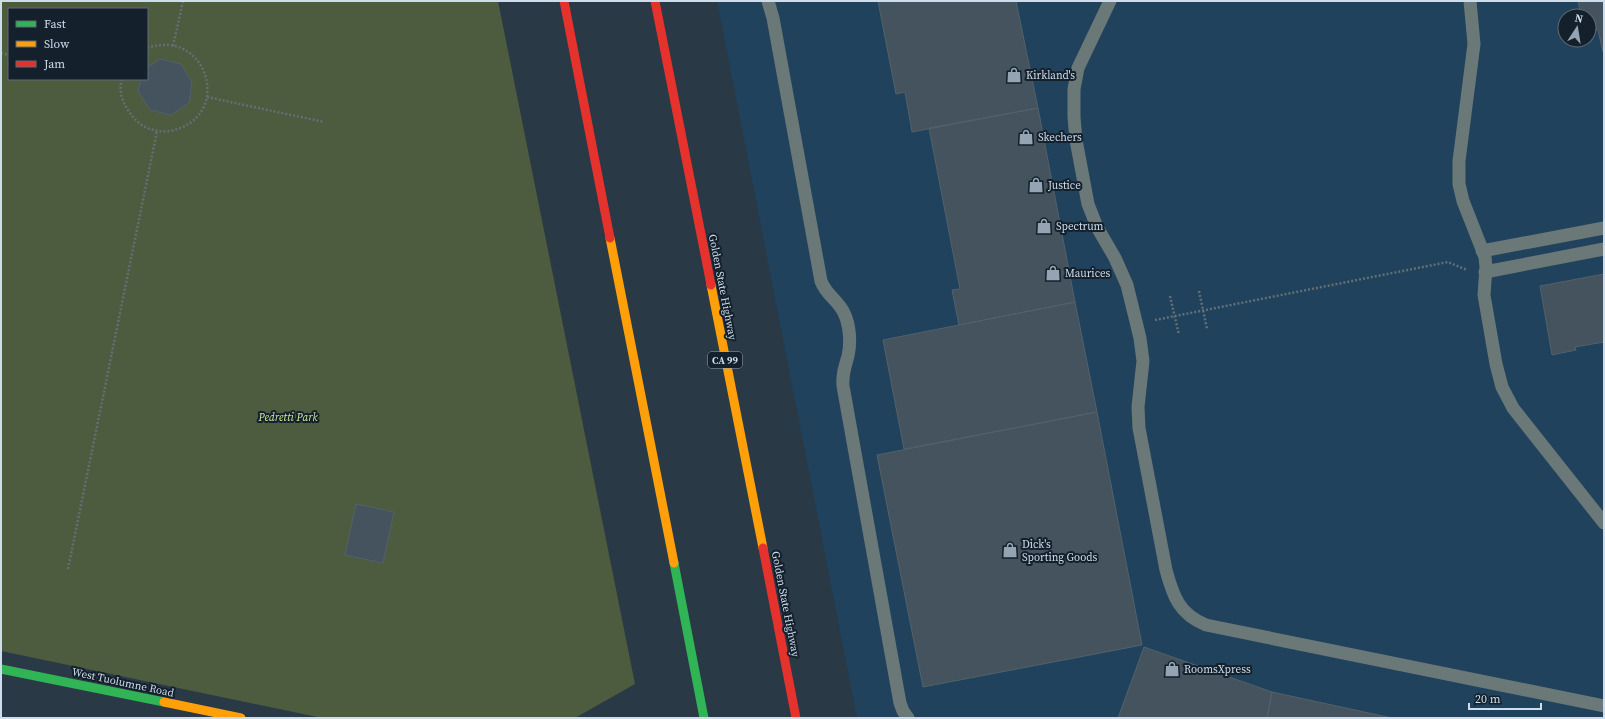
<svg xmlns="http://www.w3.org/2000/svg" width="1605" height="719" font-family="'Source Serif 4',serif">
	<style>
		.built { fill: #20425c; fill-rule: evenodd }
		.green { fill: #4d5b3f; fill-rule: evenodd }
		.building { fill: #44535d; stroke: #52626b }
		.lines { fill: none; stroke-linecap: round; stroke-linejoin: round }
		.path { stroke: #636f74; stroke-width: 2.5; stroke-dasharray: 2 2; stroke-linecap: butt }
		.lane { stroke: #6b7878; stroke-width: 13 }
		.fast { stroke: #30b455; stroke-width: 9 }
		.slow { stroke: #ff9f0a; stroke-width: 9 }
		.jam { stroke: #e5322d; stroke-width: 9 }
		.labels { text-anchor: middle; stroke-width: 4; stroke-linejoin: round; paint-order: stroke }
		.shield { fill: #14202b; stroke: #96a4b2; stroke-width: 1 }
		.shield-label { font-size: 10px; font-weight: bold; fill: #cdddec }
		.poi-label { font-size: 11px; fill: #cdddec; stroke: #14202b; text-anchor: start }
		.street-label { font-size: 11px; fill: #cdddec; stroke: #14202b }
		.park-label { font-size: 11px; font-style: italic; fill: #ceee9c; stroke: #14202b }
	</style>
	<rect width="100%" height="100%" fill="#293946"/>
	<path class="built" d="M 717,1 L 1604,1 L 1604,718 L 857,718 ZM 1565,16 L 1589,16 L 1589,40 L 1565,40 Z"/>
	<path class="green" d="M 1,1 L 498,1 L 635,684 L 575,718 L 322,718 L 1,651 ZM 9,9 L 147,9 L 147,79 L 9,79 Z"/>
	<path class="building" d="M 878,1 L 1016,1 L 1038,108 L 912,132 L 905,92 L 896,94 Z
		M 1578,1 L 1604,1 L 1604,52 L 1603,52 L 1598,30 L 1589,31 L 1589,16 L 1581,16 Z
		M 160,59 L 181,64 L 192,82 L 189,103 L 171,115 L 150,110 L 138,91 L 141,79 L 147,79 L 147,68 Z
		M 1038,108 L 1075,302 L 959,325 L 952,290 L 960,289 L 929,128 Z
		M 1604,274 L 1604,342 L 1575,347 L 1576,350 L 1552,355 L 1540,286 Z
		M 1075,302 L 1097,412 L 904,449 L 883,340 Z
		M 1097,412 L 1142,645 L 923,687 L 877,455 Z
		M 356,504 L 394,512 L 383,563 L 345,555 Z
		M 1144,647 L 1272,692 L 1267,718 L 1118,718 Z
		M 1272,692 L 1392,718 L 1267,718 Z"/>
	<g class="lines">
		<path class="path" d="M 173,46 L 183,1
			M 1,53 L 9,55
			M 122,79 C 117,93 125,108 134,118 C 142,128 157,133 170,131 C 234,119 209,27 147,48
			M 207,97 L 324,122
			M 1199,291 L 1207,329
			M 1170,296 L 1179,335
			M 1155,320 L 1448,262 L 1467,270
			M 68,569 L 157,131"/>
		<path class="lane" d="M 768,1 L 773,18 L 821,281 C 826,295 838,300 844,313 C 850,325 851,343 848,356 C 845,366 842,375 843,386 L 900,703 L 903,711 L 908,718
			M 1110,1 L 1078,68 L 1074,89 L 1074,117 L 1076,140 L 1088,204 L 1097,227 L 1115,258 L 1127,285 L 1140,338 L 1143,361 L 1138,407 L 1139,428 L 1166,570 C 1173,596 1179,614 1206,625 L 1604,706
			M 1470,1 L 1474,44 L 1459,161 L 1459,184 L 1463,201 L 1485,257 L 1486,267 L 1484,295 L 1496,364 L 1502,387 L 1513,408 L 1604,523
			M 1482,251 L 1604,228
			M 1485,272 L 1604,249"/>
		<path class="fast" d="M 674,563 L 704,718
			M 1,669 L 164,702"/>
		<path class="slow" d="M 610,238 L 674,563
			M 711,285 L 763,548
			M 164,702 L 241,718"/>
		<path class="jam" d="M 564,1 L 610,238
			M 655,1 L 711,285
			M 763,548 L 796,718"/>
	</g>
	<defs>
		<g id="shop-bare" transform="scale(1.2)"><path d="M-5-2.5h2.3a2.7 3.5 0 0 1 5.4 0H5L5.5 6h-11ZM-1.5-2.5h3a1.5 2.3 0 0 0-3 0Z" fill="#94a4b2" stroke="#14202b" stroke-width="2.5" paint-order="stroke"/></g>
	</defs>
	<g fill-rule="evenodd">
		<use href="#shop-bare" x="1014" y="75"/>
		<use href="#shop-bare" x="1026" y="137"/>
		<use href="#shop-bare" x="1036" y="185"/>
		<use href="#shop-bare" x="1044" y="226"/>
		<use href="#shop-bare" x="1053" y="273"/>
		<use href="#shop-bare" x="1010" y="550"/>
		<use href="#shop-bare" x="1172" y="669"/>
	</g>
	<g class="labels">
		<rect class="shield" x="708" y="352" width="34" height="16" rx="3"/>
		<g class="shield-label">
			<text x="725" y="364">CA 99</text>
		</g>
		<g class="poi-label">
			<text x="1026" y="79">Kirkland's</text>
			<text x="1038" y="141">Skechers</text>
			<text x="1048" y="189">Justice</text>
			<text x="1056" y="230">Spectrum</text>
			<text x="1065" y="277">Maurices</text>
			<text x="1022" y="548">Dick's<tspan x="1022" dy="13">Sporting Goods</tspan></text>
			<text x="1184" y="673">RoomsXpress</text>
		</g>
		<g class="street-label">
			<text transform="translate(723 287) rotate(79)" y="4">Golden State Highway</text>
			<text transform="translate(786 604) rotate(79)" y="4">Golden State Highway</text>
			<text transform="translate(123 682) rotate(12)" y="4">West Tuolumne Road</text>
		</g>
		<g class="park-label">
			<text x="288" y="421">Pedretti Park</text>
		</g>
	</g>
	<rect width="1605" height="719" fill="none" stroke="#cdddec" stroke-width="4"/>
	<rect x="8" y="8" width="140" height="72" fill="#14202b" stroke="#5e6c78"/>
	<rect x="16" y="21" width="20" height="6" fill="#30b455" stroke="#5e6c78"/>
	<text x="44" y="28" font-size="12" fill="#cdddec">Fast</text>
	<rect x="16" y="41" width="20" height="6" fill="#ff9f0a" stroke="#5e6c78"/>
	<text x="44" y="48" font-size="12" fill="#cdddec">Slow</text>
	<rect x="16" y="61" width="20" height="6" fill="#e5322d" stroke="#5e6c78"/>
	<text x="44" y="68" font-size="12" fill="#cdddec">Jam</text>
	<g transform="translate(1577 28) rotate(12)"><circle r="19" fill="#14202b" stroke="#5e6c78"/>
	<path d="M0-3L7 15L0 10L-7 15Z" fill="#94a4b2"/>
	<text y="-6" font-size="11" font-weight="bold" text-anchor="middle" fill="#cdddec">N</text>
	</g>
	<path d="M1469 703v6h72v-6" fill="none" stroke="#cdddec" stroke-width="2"/>
	<text x="1475" y="703" font-size="12" fill="#cdddec" stroke="#14202b" stroke-width="3" paint-order="stroke">20 m</text>
</svg>
